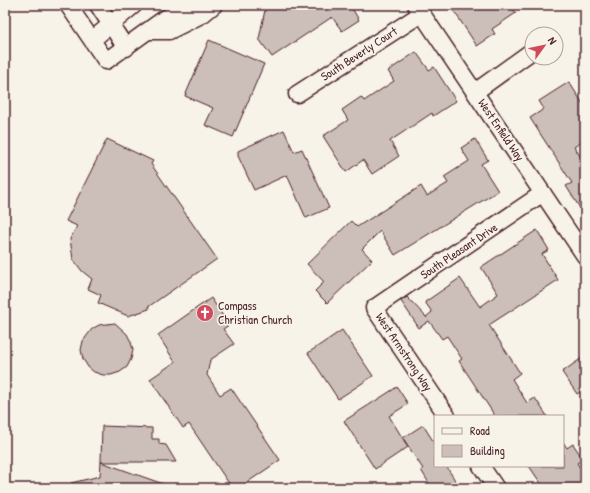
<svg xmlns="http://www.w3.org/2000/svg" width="590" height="493" font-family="'Patrick Hand',sans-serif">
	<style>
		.building { fill: #ccbfb9; stroke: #4a1f2b }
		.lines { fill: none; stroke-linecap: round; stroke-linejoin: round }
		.street-casing { stroke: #4a1f2b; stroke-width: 19 }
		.street { stroke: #f7f3e8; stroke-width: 16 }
		.labels { text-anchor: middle; stroke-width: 3.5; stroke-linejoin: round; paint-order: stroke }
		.street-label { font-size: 12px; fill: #4a1f2b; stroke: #f7f3e8 }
		.poi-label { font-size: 12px; fill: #4a1f2b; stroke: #f7f3e8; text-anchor: start }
	</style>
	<rect width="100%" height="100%" fill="#f7f3e8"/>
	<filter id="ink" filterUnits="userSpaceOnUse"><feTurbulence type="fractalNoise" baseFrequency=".025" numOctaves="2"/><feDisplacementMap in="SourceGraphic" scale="8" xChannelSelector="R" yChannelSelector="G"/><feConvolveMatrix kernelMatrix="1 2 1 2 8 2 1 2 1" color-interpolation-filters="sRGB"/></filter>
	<g filter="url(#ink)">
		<path class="building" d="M 266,5 L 350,5 L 359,20 L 342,31 L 332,17 L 272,57 L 259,39 Z
			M 450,5 L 510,5 L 516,13 L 492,29 L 495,34 L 477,46 Z
			M 209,40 L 264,64 L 233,137 L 205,125 L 213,108 L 185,96 Z
			M 416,52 L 429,70 L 434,67 L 456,101 L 433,116 L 432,113 L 390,141 L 399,156 L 372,174 L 363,160 L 346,172 L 323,136 L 348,120 L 342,110 L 361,97 L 364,101 L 394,81 L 388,71 Z
			M 569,82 L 585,107 L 585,140 L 574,147 L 585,163 L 585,216 L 566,186 L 572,183 L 530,118 L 544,109 L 539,101 Z
			M 284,130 L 294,152 L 302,149 L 329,208 L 306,218 L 287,175 L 254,190 L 238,156 L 238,151 Z
			M 107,139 L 153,161 L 151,164 L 217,259 L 148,307 L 149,309 L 128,316 L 98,303 L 101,295 L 88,289 L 92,279 L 82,271 L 73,259 L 70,239 L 77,226 L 66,221 Z
			M 475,139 L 488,160 L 481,164 L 498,191 L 395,255 L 380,231 L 362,249 L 372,260 L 327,303 L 315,291 L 324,282 L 307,264 L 351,221 L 357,227 L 421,186 L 427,196 L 448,183 L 444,177 L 469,161 L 461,148 Z
			M 537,230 L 549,250 L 542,254 L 558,280 L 489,325 L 520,373 L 512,379 L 527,403 L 535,398 L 547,416 L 495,416 L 459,361 L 462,359 L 447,336 L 442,339 L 429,321 L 419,328 L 401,301 L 407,297 L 427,318 L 426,317 L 432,312 L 425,302 L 460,278 L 480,307 L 498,294 L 481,267 Z
			M 211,298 L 229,325 L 223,329 L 234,344 L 210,360 L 207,375 L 220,395 L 231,388 L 280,460 L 239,488 L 232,488 L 189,424 L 183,428 L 150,379 L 175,362 L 158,335 Z
			M 115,323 L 127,334 L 131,342 L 133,350 L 131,359 L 127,367 L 120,372 L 111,375 L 103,375 L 94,372 L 88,367 L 83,359 L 81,350 L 83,341 L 92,329 L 99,325 Z
			M 342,330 L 373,376 L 338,399 L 308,353 Z
			M 585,356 L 585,389 L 577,394 L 562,372 Z
			M 397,387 L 408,404 L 389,416 L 408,447 L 375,469 L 344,421 Z
			M 423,425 L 435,444 L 435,466 L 446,466 L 460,488 L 432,488 L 421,470 L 423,469 L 403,438 Z
			M 102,426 L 152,428 L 152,439 L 159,439 L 159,444 L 166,445 L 176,462 L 101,462 Z
			M 563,442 L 567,448 L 573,444 L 583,459 L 577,463 L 585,476 L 585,488 L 544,488 L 529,466 L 563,466 Z
			M 101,462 L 169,486 L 168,488 L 72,488 L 71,483 L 100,476 Z"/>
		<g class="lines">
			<g class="street-casing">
				<path id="street" d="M 68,5 L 106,61 L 164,19 L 190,5
					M 98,5 L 126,48
					M 416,5 L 585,256
					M 150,31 L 169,31 L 203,14 L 214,5
					M 92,40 L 134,5
					M 475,92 L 532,51
					M 297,94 L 421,14
					M 447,416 L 374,308 L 543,193
					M 481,466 L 496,488"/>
			</g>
			<use href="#street" class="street"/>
		</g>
	</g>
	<defs>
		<g id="church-disc" transform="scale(0.9)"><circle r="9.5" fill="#d1495b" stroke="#f7f3e8"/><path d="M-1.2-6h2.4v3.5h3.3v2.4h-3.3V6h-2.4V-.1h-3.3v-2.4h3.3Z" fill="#fff"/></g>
	</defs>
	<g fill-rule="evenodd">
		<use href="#church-disc" x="205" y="313"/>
	</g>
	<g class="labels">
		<g class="street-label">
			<text transform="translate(359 54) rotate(-33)" y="4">South Beverly Court</text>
			<text transform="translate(501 130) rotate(56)" y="4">West Enfield Way</text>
			<text transform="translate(459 251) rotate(-34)" y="4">South Pleasant Drive</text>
			<text transform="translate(404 352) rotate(56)" y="4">West Armstrong Way</text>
		</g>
		<g class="poi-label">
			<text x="218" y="310">Compass<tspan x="218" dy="14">Christian Church</tspan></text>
		</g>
	</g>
	<rect width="590" height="493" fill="none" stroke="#f7f3e8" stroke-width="20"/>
	<rect x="10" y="10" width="570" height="473" fill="none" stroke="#4a1f2b" stroke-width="1.5" filter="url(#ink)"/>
	<rect x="434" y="415" width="130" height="52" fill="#f7f3e8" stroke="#b29e9c"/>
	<rect x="442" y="428" width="20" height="6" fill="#f7f3e8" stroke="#b29e9c"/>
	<text x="470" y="435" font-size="12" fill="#4a1f2b">Road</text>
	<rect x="442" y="445" width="20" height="12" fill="#ccbfb9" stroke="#b29e9c"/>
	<text x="470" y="455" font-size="12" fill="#4a1f2b">Building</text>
	<g transform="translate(544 46) rotate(57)"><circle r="19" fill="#f7f3e8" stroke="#b29e9c"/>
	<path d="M0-3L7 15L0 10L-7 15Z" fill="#d1495b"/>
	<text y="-6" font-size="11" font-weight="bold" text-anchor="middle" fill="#4a1f2b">N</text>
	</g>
</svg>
